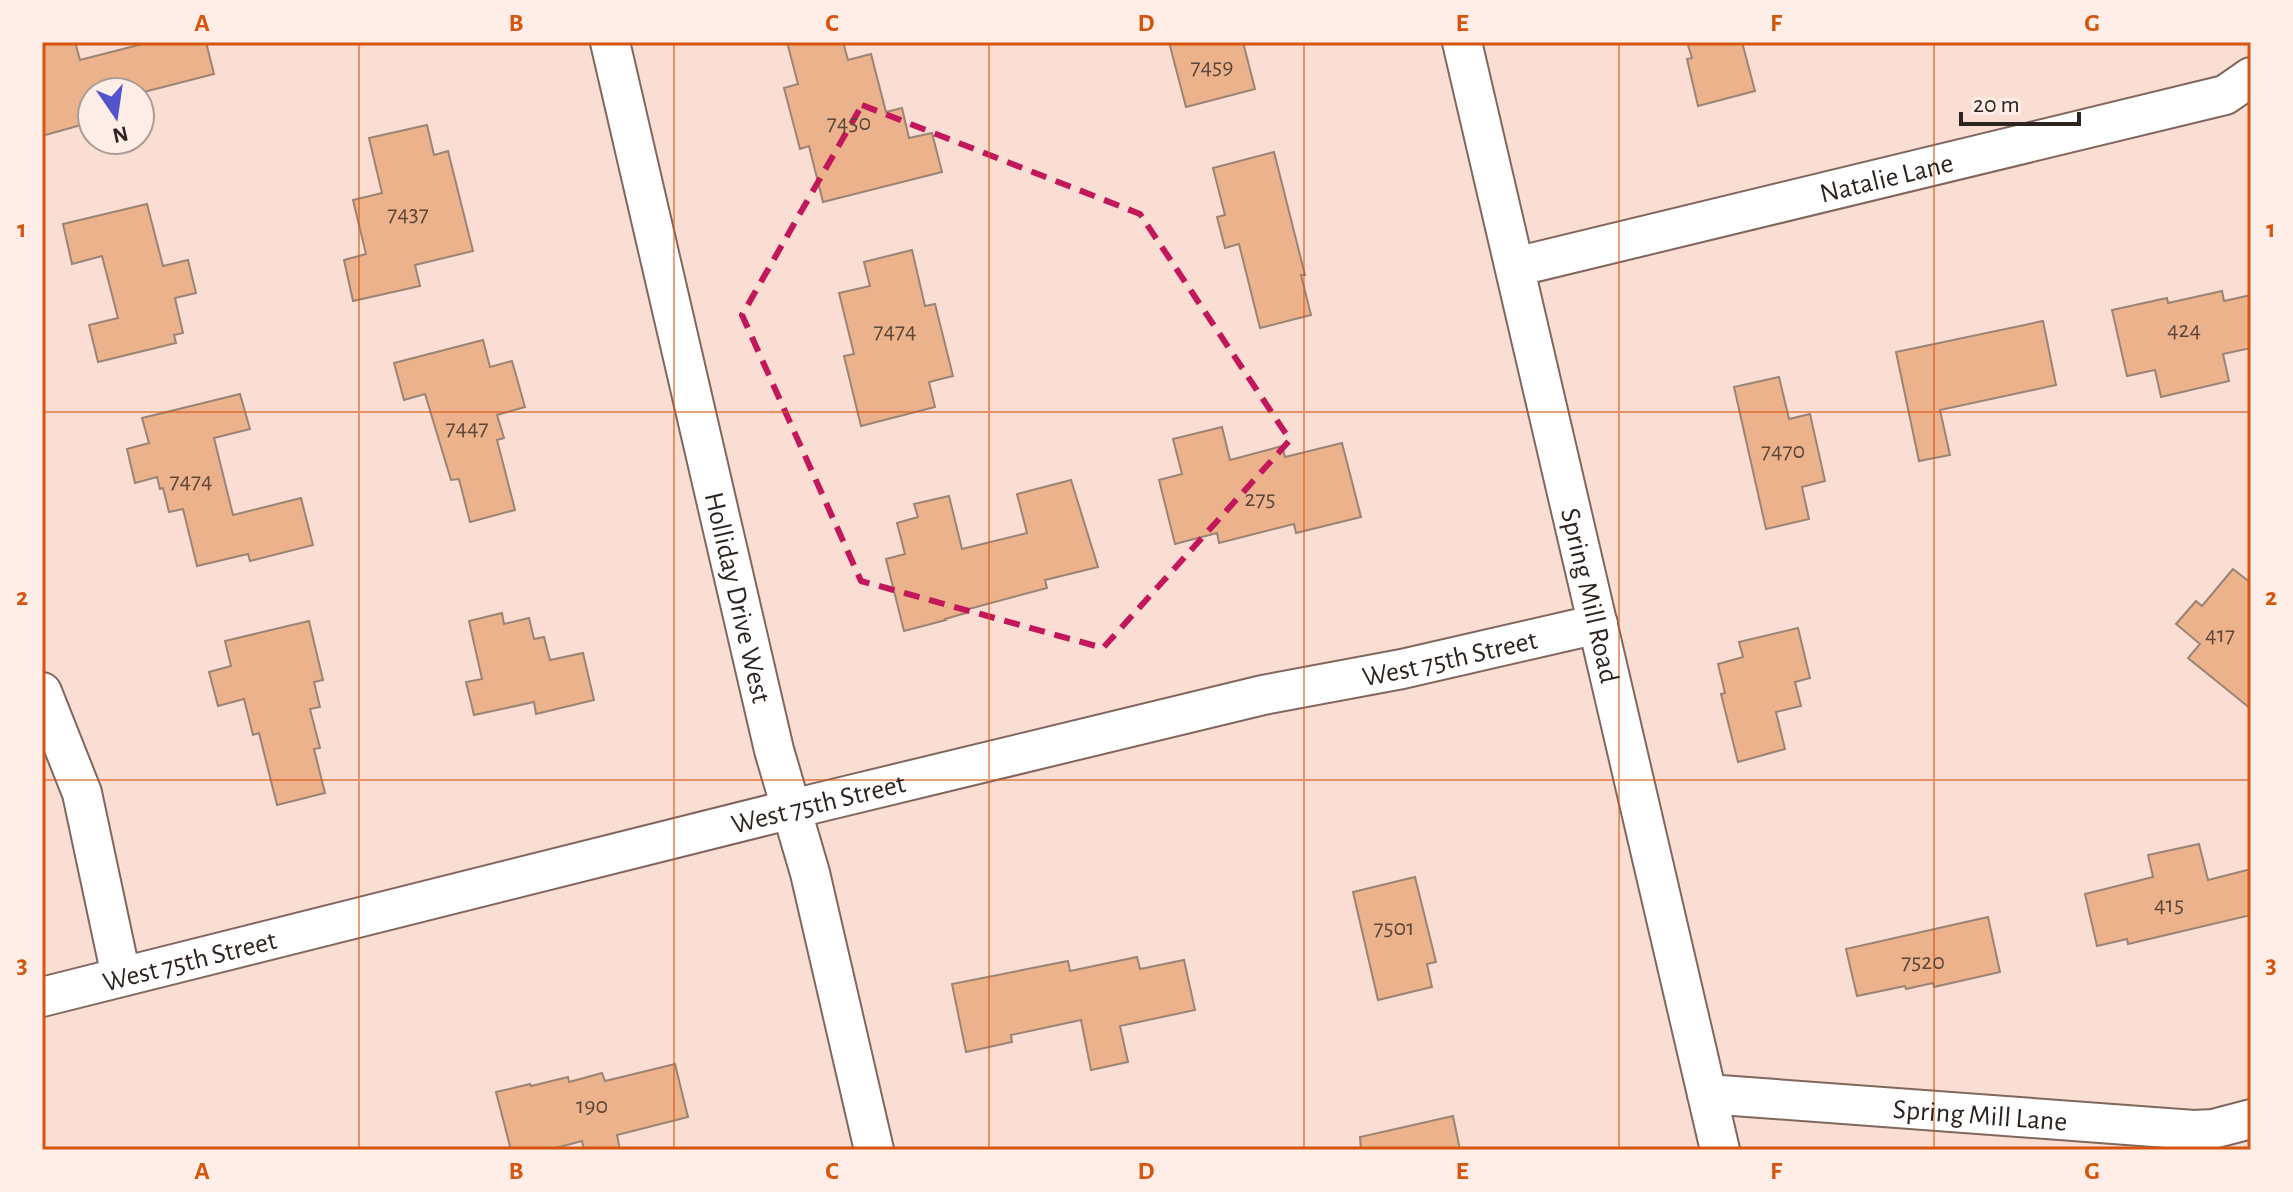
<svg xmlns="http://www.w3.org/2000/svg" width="2293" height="1192" font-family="'Alegreya Sans',sans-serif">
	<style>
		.building { fill: #ecb28b; stroke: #9b8475; stroke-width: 2 }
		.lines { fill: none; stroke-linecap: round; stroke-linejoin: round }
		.minor-casing { stroke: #80675e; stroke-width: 42 }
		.minor { stroke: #fff; stroke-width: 38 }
		.marked { fill: none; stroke: #c2185b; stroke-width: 6; stroke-dasharray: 16 10; stroke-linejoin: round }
		.grid { fill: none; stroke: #d5540e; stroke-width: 2; stroke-opacity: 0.55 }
		.labels { text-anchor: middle; stroke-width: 7; stroke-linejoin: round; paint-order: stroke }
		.number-label { font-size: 24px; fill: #5d473a }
		.street-label { font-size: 28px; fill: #2d231f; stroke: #ffede7 }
		.neatline { fill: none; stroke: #d5540e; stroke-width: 3 }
		.grid-label { font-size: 26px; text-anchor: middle; font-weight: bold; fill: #d5540e }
	</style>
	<rect width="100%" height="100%" fill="#faddd3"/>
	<path class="building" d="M 42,42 L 75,42 L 80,60 L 150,42 L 206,42 L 214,74 L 140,93 L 92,92 L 92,122 L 42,136 Z
		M 787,42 L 843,42 L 848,60 L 871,54 L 886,112 L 902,108 L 909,138 L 932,133 L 942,172 L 823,202 L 809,146 L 800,149 L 784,88 L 798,84 Z
		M 1169,42 L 1243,42 L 1255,89 L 1186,107 Z
		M 1687,42 L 1742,42 L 1755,91 L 1698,106 L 1687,59 L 1692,58 Z
		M 427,125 L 434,155 L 448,151 L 473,251 L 415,265 L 420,286 L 353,301 L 344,260 L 366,254 L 353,200 L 382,193 L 369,138 Z
		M 1274,152 L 1305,275 L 1301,275 L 1311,315 L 1260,328 L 1239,244 L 1225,248 L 1217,217 L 1225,215 L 1213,168 Z
		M 147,204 L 163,266 L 188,260 L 196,293 L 175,298 L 183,333 L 174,335 L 176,343 L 98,362 L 89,325 L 118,318 L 102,256 L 72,264 L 63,224 Z
		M 912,250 L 925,306 L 935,304 L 953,376 L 929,382 L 935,407 L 861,426 L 844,356 L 854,354 L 839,293 L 870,286 L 864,262 Z
		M 2222,291 L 2224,301 L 2251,295 L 2251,348 L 2223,354 L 2229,381 L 2161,397 L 2155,370 L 2127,376 L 2112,310 L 2167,298 L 2168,303 Z
		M 2043,321 L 2056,385 L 1940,410 L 1950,455 L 1919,461 L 1896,352 Z
		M 483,340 L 490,367 L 512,361 L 525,407 L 497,415 L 504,438 L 497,440 L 515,510 L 470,522 L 459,479 L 451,480 L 425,394 L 404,400 L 394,363 Z
		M 1779,377 L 1789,419 L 1810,414 L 1825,481 L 1802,487 L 1809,519 L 1766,529 L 1734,387 Z
		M 240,394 L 250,429 L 214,438 L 233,515 L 301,498 L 313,545 L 250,561 L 248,554 L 197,566 L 183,509 L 169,512 L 163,488 L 160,489 L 157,477 L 135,483 L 127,449 L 149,443 L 142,418 Z
		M 1222,427 L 1230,460 L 1282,446 L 1285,457 L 1342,443 L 1361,517 L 1296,533 L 1294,524 L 1219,543 L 1217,533 L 1175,544 L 1159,480 L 1182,474 L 1173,439 Z
		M 1071,480 L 1098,567 L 1045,580 L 1047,588 L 965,610 L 966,613 L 945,619 L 946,620 L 904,631 L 886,559 L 905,554 L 897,523 L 918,517 L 914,504 L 949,496 L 962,549 L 1027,533 L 1017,494 Z
		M 2233,569 L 2251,583 L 2251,709 L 2188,658 L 2200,644 L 2176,624 L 2196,601 L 2202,606 Z
		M 502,613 L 504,624 L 529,618 L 534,639 L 544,637 L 550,660 L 583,653 L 594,700 L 536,714 L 534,702 L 474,715 L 466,682 L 482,679 L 469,621 Z
		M 309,621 L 323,680 L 314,682 L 320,707 L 310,709 L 320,748 L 314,749 L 325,793 L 277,805 L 259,733 L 253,735 L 244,699 L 218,706 L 209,672 L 231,666 L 225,641 Z
		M 1798,628 L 1810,678 L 1795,682 L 1801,706 L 1776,712 L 1785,749 L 1738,762 L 1721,694 L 1725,693 L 1718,664 L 1743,657 L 1739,642 Z
		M 2199,844 L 2208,880 L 2251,869 L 2251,915 L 2128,944 L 2127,939 L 2097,946 L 2085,894 L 2153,877 L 2148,855 Z
		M 1415,877 L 1436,962 L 1427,964 L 1432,987 L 1378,1000 L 1353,892 Z
		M 1988,917 L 2000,972 L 1934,987 L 1933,983 L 1906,989 L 1905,986 L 1857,996 L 1846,949 Z
		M 1137,957 L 1140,969 L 1184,960 L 1195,1010 L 1120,1026 L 1128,1062 L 1091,1070 L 1081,1020 L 1011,1035 L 1012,1042 L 966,1052 L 952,984 L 1068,961 L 1070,971 Z
		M 675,1064 L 688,1117 L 617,1135 L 620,1150 L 584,1150 L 582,1141 L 548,1150 L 511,1150 L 496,1092 L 530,1084 L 531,1086 L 568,1077 L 569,1082 L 602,1073 L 605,1081 Z
		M 1453,1116 L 1460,1150 L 1361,1150 L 1360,1137 Z"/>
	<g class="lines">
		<g class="minor-casing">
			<g id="minor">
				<path id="s1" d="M 610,42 L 774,750 L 810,873 L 874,1150"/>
				<path id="s2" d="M 1462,42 L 1720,1150"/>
				<path id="s3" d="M 1515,267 L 2225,95 L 2251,77"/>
				<path d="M 42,692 L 82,793 L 121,976"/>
				<path id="s4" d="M 42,997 L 792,809 L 1263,695 L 1402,669 L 1598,624"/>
				<path id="s5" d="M 1707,1094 L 2194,1130 L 2213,1129 L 2251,1119"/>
			</g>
		</g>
		<use href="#minor" class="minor"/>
	</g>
	<path class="marked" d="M 862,105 L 1140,214 L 1290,440 L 1103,648 L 861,581 L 742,315 Z"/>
	<path class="grid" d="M 359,42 L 359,1150M 674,42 L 674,1150M 989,42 L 989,1150M 1304,42 L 1304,1150M 1619,42 L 1619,1150M 1934,42 L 1934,1150M 42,412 L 2251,412M 42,780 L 2251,780"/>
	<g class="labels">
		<g class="number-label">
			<text x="1212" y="74">7459</text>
			<text x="849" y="130">7450</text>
			<text x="408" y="221">7437</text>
			<text x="2184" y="337">424</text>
			<text x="895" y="338">7474</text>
			<text x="467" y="435">7447</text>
			<text x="1783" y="458">7470</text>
			<text x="191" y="488">7474</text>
			<text x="1260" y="506">275</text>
			<text x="2220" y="642">417</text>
			<text x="2169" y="912">415</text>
			<text x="1394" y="935">7501</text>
			<text x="1923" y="969">7520</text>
			<text x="592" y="1113">190</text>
		</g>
		<g class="street-label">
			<text dy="10" stroke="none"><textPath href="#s3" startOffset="382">Natalie Lane</textPath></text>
			<text dy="10" stroke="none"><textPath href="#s2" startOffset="568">Spring Mill Road</textPath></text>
			<text dy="10" stroke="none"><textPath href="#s1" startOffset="570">Holliday Drive West</textPath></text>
			<text dy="10" stroke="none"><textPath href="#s4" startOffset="1448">West 75th Street</textPath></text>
			<text dy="10" stroke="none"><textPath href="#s4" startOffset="800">West 75th Street</textPath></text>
			<text dy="10" stroke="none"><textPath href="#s4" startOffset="152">West 75th Street</textPath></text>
			<text dy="10" stroke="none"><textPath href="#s5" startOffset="274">Spring Mill Lane</textPath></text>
		</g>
	</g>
	<rect width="2293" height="1192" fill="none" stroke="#ffede7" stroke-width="88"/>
	<g transform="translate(116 116) rotate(167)"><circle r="38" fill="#ffede7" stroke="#ab9c97" stroke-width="2"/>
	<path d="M0-6L14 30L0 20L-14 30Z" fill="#5354cb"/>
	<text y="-12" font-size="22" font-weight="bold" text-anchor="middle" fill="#2d231f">N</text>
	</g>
	<path d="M1961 112v12h118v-12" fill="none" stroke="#2d231f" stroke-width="4"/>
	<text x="1973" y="112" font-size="24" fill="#2d231f" stroke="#ffede7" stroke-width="6" paint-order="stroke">20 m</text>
	<rect x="44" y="44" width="2205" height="1104" class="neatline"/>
	<g class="grid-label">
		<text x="202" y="31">A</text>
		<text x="516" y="31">B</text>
		<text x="832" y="31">C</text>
		<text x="1146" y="31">D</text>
		<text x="1462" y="31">E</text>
		<text x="1776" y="31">F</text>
		<text x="2092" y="31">G</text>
		<text x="22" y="237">1</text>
		<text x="2271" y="237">1</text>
		<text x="22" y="605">2</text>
		<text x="2271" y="605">2</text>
		<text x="22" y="973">3</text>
		<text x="2271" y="973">3</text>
		<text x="202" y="1179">A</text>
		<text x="516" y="1179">B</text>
		<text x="832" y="1179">C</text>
		<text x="1146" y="1179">D</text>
		<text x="1462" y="1179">E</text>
		<text x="1776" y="1179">F</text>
		<text x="2092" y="1179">G</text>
	</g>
</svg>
